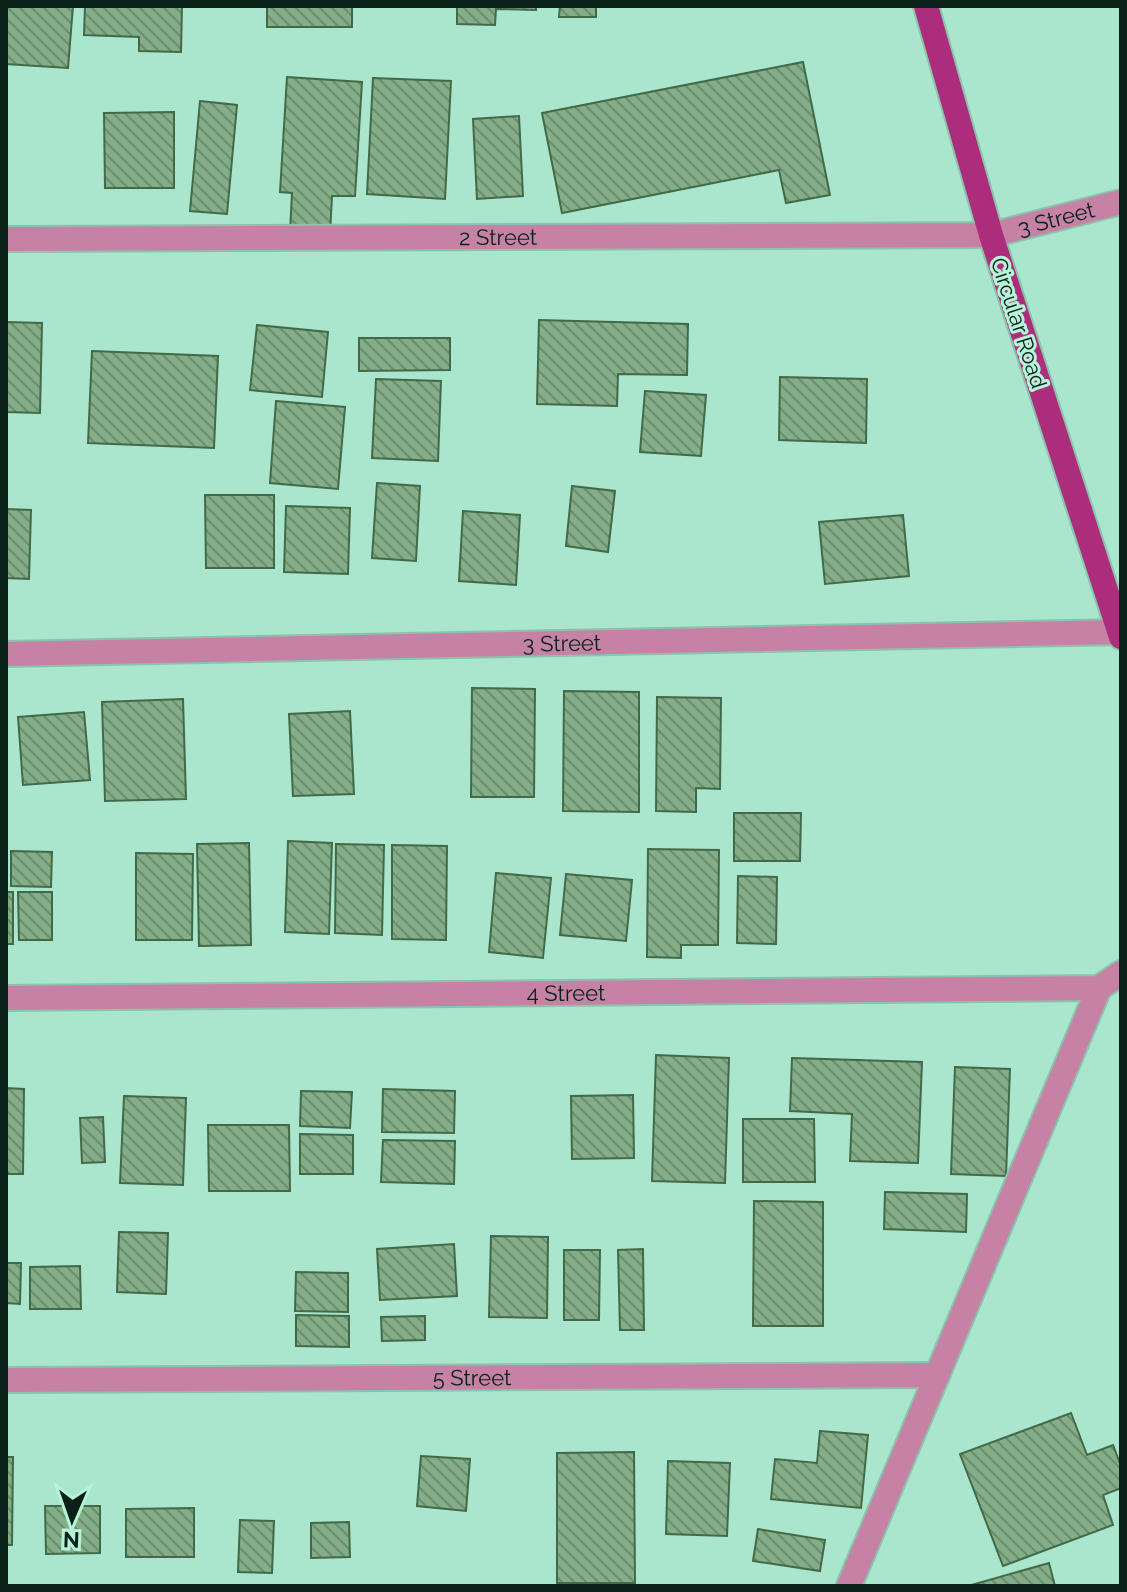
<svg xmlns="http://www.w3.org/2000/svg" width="1127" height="1592" font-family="Raleway,sans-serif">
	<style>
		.building { fill: url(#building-back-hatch); stroke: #436a48; stroke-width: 2 }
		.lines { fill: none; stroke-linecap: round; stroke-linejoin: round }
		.minor-casing { stroke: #8cc3ad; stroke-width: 28 }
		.major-casing { stroke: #8cc3ad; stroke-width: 28 }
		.minor { stroke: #c682a5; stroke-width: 24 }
		.major { stroke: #ac2d7b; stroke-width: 24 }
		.labels { text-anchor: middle; stroke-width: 6; stroke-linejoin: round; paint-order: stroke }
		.street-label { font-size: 22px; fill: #092119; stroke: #b6f4da }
	</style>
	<defs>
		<pattern id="building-back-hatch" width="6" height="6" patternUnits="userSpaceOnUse" patternTransform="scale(2)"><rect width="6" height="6" fill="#84ae88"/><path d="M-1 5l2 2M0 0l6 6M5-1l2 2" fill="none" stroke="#6a8d6e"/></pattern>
	</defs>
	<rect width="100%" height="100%" fill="#a9e6cd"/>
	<path class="building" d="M 6,6 L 73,6 L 68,68 L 6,64 Z
		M 85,6 L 182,6 L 181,52 L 139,51 L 139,37 L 84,35 Z
		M 267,6 L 352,6 L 352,27 L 267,27 Z
		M 457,6 L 536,6 L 536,10 L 496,9 L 495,25 L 457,24 Z
		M 560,6 L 596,6 L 596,17 L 559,17 Z
		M 803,62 L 830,195 L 786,203 L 779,170 L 562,213 L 542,113 Z
		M 287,77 L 362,82 L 355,196 L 332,196 L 330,235 L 290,232 L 292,193 L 280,192 Z
		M 373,78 L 451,81 L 445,199 L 367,194 Z
		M 200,101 L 237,105 L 227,214 L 190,211 Z
		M 174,112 L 174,188 L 105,188 L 104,113 Z
		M 519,116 L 523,196 L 477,199 L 473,119 Z
		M 539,320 L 688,324 L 687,375 L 618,374 L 617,406 L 537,404 Z
		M 6,322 L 42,323 L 40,413 L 6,412 Z
		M 257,325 L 328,332 L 322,397 L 250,390 Z
		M 359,338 L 450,338 L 450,370 L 359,371 Z
		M 92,351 L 218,356 L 214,448 L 88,443 Z
		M 780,377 L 867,379 L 866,443 L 779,440 Z
		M 376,379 L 441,381 L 438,461 L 372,458 Z
		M 645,391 L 706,395 L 701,456 L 640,452 Z
		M 276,401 L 345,407 L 338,489 L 270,483 Z
		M 377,483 L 420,486 L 416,561 L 372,558 Z
		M 572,486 L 615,491 L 608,552 L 566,546 Z
		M 205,495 L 274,495 L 274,568 L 206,568 Z
		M 286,506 L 350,508 L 348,574 L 284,572 Z
		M 6,509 L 31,510 L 29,579 L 6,578 Z
		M 463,511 L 520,515 L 516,585 L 459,581 Z
		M 903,515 L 909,576 L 825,584 L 819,522 Z
		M 472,688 L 535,689 L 534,797 L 471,797 Z
		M 564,691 L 639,692 L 639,812 L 563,811 Z
		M 657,697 L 721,698 L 720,789 L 696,788 L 696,812 L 656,811 Z
		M 183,699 L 186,799 L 105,801 L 102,702 Z
		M 350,711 L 354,794 L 293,796 L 289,714 Z
		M 84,712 L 90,780 L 23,785 L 18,717 Z
		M 734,813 L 801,813 L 800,861 L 734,861 Z
		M 288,841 L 332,843 L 329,934 L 285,932 Z
		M 249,843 L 251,945 L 199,946 L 197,844 Z
		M 336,844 L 384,845 L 382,935 L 335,933 Z
		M 392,845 L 447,846 L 446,940 L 392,939 Z
		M 648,849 L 719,850 L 718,945 L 681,945 L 681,958 L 647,957 Z
		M 11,851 L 52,852 L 51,887 L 11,886 Z
		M 136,853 L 193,854 L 192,940 L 136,940 Z
		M 496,873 L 551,878 L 543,958 L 489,952 Z
		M 566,874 L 632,880 L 626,941 L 560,935 Z
		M 738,876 L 777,877 L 776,944 L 737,943 Z
		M 6,892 L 13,892 L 13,944 L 6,944 Z
		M 18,892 L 52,892 L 52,940 L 19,940 Z
		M 656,1055 L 729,1058 L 725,1183 L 652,1181 Z
		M 792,1058 L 922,1062 L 918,1163 L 850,1161 L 852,1114 L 790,1111 Z
		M 955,1067 L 1010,1069 L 1006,1176 L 951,1174 Z
		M 6,1088 L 24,1089 L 23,1174 L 6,1174 Z
		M 383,1089 L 455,1091 L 454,1133 L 382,1132 Z
		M 301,1091 L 352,1092 L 350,1128 L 300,1126 Z
		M 633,1095 L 634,1158 L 572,1159 L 571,1096 Z
		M 124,1096 L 186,1098 L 183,1185 L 120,1183 Z
		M 103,1117 L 105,1162 L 82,1163 L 80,1118 Z
		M 743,1119 L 814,1119 L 815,1182 L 743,1182 Z
		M 208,1125 L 289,1125 L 290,1191 L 209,1191 Z
		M 300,1134 L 353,1135 L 353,1174 L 300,1174 Z
		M 383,1140 L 455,1141 L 454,1184 L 381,1182 Z
		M 885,1192 L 967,1194 L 966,1232 L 884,1229 Z
		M 754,1201 L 823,1202 L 823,1326 L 753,1326 Z
		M 119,1232 L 168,1233 L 166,1294 L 117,1292 Z
		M 491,1236 L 548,1237 L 547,1318 L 489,1317 Z
		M 454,1244 L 457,1296 L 380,1300 L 377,1249 Z
		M 643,1249 L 644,1330 L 620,1330 L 618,1250 Z
		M 564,1250 L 600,1250 L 599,1320 L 564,1320 Z
		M 6,1263 L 21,1263 L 20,1304 L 6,1303 Z
		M 80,1266 L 81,1309 L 30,1309 L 30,1267 Z
		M 296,1272 L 348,1273 L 348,1312 L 295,1311 Z
		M 296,1315 L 349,1316 L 349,1347 L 296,1346 Z
		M 425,1316 L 425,1340 L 382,1341 L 381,1317 Z
		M 1071,1413 L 1087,1455 L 1113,1445 L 1121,1466 L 1121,1488 L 1103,1495 L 1113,1525 L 1003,1566 L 960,1454 Z
		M 820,1431 L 868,1435 L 861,1508 L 771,1499 L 775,1459 L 817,1463 Z
		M 634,1452 L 635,1583 L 557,1583 L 557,1453 Z
		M 421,1456 L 470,1459 L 466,1511 L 417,1506 Z
		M 6,1457 L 13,1457 L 12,1545 L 6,1545 Z
		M 668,1461 L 730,1463 L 727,1536 L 666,1534 Z
		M 45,1506 L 100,1506 L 100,1553 L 46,1554 Z
		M 194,1508 L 194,1557 L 126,1557 L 126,1509 Z
		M 240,1520 L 274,1521 L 272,1573 L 238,1572 Z
		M 349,1522 L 350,1557 L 311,1558 L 311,1523 Z
		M 758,1529 L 825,1540 L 820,1571 L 753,1561 Z
		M 1049,1563 L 1055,1586 L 968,1586 Z"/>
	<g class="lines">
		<g class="minor-casing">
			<g id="minor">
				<path id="s1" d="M 6,239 L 991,235 L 1121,202"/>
				<path id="s2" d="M 6,654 L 1121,632"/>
				<path id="s3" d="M 6,998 L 1099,988 L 1121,973"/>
				<path id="s4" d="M 6,1380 L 937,1375"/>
				<path d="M 849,1586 L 1099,988"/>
			</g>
		</g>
		<g class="major-casing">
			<path id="major" d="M 926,6 L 991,235 L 1121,637"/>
		</g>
		<use href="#minor" class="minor"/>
		<use href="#major" class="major"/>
	</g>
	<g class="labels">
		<g class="street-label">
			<text dy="8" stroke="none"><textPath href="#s1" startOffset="1052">3 Street</textPath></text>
			<text dy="8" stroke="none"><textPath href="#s1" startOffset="492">2 Street</textPath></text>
			<text transform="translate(1019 323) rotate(72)" y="8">Circular Road</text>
			<text dy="8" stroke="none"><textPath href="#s2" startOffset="556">3 Street</textPath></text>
			<text dy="8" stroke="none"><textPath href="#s3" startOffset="560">4 Street</textPath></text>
			<text dy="8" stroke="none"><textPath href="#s4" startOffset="466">5 Street</textPath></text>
		</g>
	</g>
	<rect width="1127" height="1592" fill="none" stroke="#092119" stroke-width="16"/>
	<g transform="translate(72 1520) rotate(182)" stroke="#b6f4da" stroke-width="6" paint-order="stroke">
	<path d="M0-6L14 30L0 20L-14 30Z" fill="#092119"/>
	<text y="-12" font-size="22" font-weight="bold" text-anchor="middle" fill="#092119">N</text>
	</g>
</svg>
